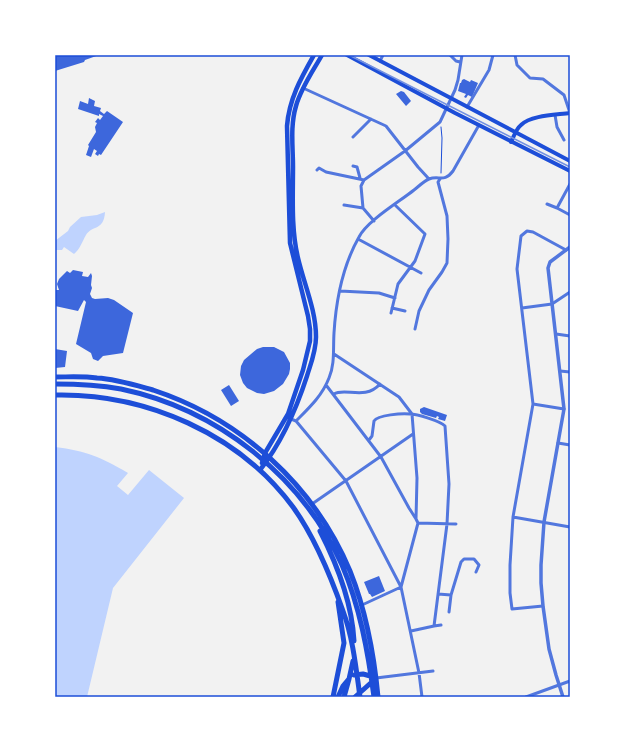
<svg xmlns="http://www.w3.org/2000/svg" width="625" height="752" font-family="Jost,sans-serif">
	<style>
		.water { fill: #bfd3fe }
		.building { fill: #3d67dc }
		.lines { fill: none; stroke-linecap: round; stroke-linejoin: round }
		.path { stroke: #1d4ed8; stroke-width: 1 }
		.minor { stroke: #5277de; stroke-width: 3 }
		.tertiary { stroke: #5277de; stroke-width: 3.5 }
		.secondary { stroke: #1d4ed8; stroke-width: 4 }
		.primary { stroke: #1d4ed8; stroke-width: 4.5 }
		.trunk { stroke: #1d4ed8; stroke-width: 5 }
		.rail { stroke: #7290e2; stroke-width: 1.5 }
		.neatline { fill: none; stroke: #1d4ed8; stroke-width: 1.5 }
	</style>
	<rect width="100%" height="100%" fill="#f2f2f2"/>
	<path class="water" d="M 105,212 C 104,231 92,225 86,235 C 82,242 80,249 74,254 L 64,247 L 62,250 L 55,250 L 55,241 L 68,231 L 70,227 L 81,217 L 97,215 Z
		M 55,447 C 86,451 101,457 128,473 L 117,486 L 128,495 L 149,470 L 184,498 L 113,588 L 87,697 L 55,697 Z"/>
	<path class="building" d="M 55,55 L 99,55 L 85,60 L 84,62 L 55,71 Z
		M 464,79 L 470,82 L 471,80 L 478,83 L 472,97 L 468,95 L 466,98 L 464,97 L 466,94 L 458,91 L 460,83 L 461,83 L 462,80 Z
		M 401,91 L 404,92 L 411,101 L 406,106 L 396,94 Z
		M 89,98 L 95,101 L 94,106 L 101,108 L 100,111 L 104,114 L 107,111 L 123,122 L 101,155 L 99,154 L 98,156 L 95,154 L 97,151 L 94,149 L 91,157 L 86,155 L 89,146 L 88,145 L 96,132 L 95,127 L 97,123 L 95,122 L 98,118 L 100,120 L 103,116 L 99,114 L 99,116 L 78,109 L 80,101 L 88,104 Z
		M 73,270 L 83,272 L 82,276 L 88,277 L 91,273 L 92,276 L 91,285 L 92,288 L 90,294 L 92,298 L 95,299 L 108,298 L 114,300 L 133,313 L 123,353 L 103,356 L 98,361 L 93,359 L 91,353 L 76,344 L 86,302 L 84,300 L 78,311 L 55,306 L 55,290 L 59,290 L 57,284 L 59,279 L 67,271 L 70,273 Z
		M 263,347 L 274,347 L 284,352 L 290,363 L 290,369 L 289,374 L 283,384 L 274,391 L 264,394 L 257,393 L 247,388 L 243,383 L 240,375 L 241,366 L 244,360 L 257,349 Z
		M 55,349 L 67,351 L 65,367 L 55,368 Z
		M 229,385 L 239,401 L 231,406 L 221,390 Z
		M 424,407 L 447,415 L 445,421 L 438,419 L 439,417 L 437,416 L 436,418 L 422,414 L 420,412 L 420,409 Z
		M 379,576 L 385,591 L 372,597 L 370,594 L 369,594 L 364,582 Z"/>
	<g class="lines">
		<path class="path" d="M 441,127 L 442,138 L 441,173"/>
		<path class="minor" d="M 450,55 L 456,61 L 460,62
			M 515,55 L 517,65 L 530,78 L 543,79 L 564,95 L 570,113
			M 380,61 L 383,55
			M 303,88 L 386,126 L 418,167 L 429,179
			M 467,107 L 489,70 L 493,55
			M 555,115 L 557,127 L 564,140
			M 353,137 L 371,119
			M 353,166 L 357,167 L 360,178
			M 317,170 L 319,168 L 326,172 L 364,180
			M 570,184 L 557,208 L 570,215
			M 547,204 L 557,208
			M 344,205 L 363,208
			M 374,221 L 363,208 L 361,186 L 364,180 L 405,151 L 440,122 L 455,90 L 458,80 L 462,55
			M 358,239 L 421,273
			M 340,291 L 379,293 L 395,298
			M 392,308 L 405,311
			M 522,308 L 552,304 L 570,292
			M 391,313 L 398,284 L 415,261 L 425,234 L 395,205
			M 415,329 L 419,311 L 429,290 L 442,272 L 447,263 L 448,239 L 447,216 L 438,182 L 440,179
			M 556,334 L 570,336
			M 334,354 L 399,397 L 412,414 L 417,478 L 416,519 L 418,523 L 401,587 L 419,673 L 422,697
			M 560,371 L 570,372
			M 326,385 L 381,457 L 409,508 L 416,519
			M 334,394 C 345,387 365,401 380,384
			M 533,404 L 564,409
			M 291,419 L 296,421 L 346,481 L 401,587
			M 296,421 C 309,408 322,396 329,378 C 335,364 333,349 334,333 C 336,300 342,267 359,237 C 367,221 399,202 414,190 C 418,187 424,181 429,179 C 439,175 444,183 453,171 L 479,125
			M 369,440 L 372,436 L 374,421 C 378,415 402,413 410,414 C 417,414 440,421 445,426 L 449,484 L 447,524 L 434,626 L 411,631
			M 558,443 L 570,445
			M 312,504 L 413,434
			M 513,517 L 570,527
			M 418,523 L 456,524
			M 438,594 L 451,595
			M 362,605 L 401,587
			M 543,606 L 512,609 L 510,593 L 510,565 L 513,517 L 533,404 L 517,269 L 521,236 L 527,231 L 533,232 L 566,250
			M 449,612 L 451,595 L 461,562 L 464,559 L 474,559 L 479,565 L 476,572
			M 434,626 L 441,625
			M 376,678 L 433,671
			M 526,697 L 570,681"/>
		<path class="tertiary" d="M 563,697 L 556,675 L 549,649 L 543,606 L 541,583 L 541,565 L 544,522 L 564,409 L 548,268 L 550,262 L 570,247"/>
		<path class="secondary" d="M 347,55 L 455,113 L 570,171
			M 369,55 L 570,161
			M 511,142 C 514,136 516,129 521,125 C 531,115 556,115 570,113"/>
		<path class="primary" d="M 262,463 L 265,453 L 288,414 L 303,370 L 310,341 L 310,329 L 308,316 L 290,243 L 287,126 C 289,99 301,78 314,55
			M 260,470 C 282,442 296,410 307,376 C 311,363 316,351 316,337 C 316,310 304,284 298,258 C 291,229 293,196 293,167 C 293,147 290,126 296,106 C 301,88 313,71 322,55"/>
		<path class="trunk" d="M 55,377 C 69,377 83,376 97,378 C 116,379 135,385 153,390 C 241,419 314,485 350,571 C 366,611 374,654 378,697
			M 55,384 C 77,384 99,385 121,389 C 217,409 302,476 342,565 C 360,607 368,652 374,697
			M 55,395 C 146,393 239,434 293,507 C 314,536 331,577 343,611 C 353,638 356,668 360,697
			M 320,531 C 338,566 352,603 354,641
			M 354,675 L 363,674 L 374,677
			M 333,697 L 344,643 L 338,602
			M 338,697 L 343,686 L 348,680
			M 344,697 L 349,679 L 353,661
			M 355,697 L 373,681"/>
		<path class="rail" d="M 349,55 L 570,167"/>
	</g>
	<rect width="625" height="752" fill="none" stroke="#ffffff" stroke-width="112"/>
	<rect x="56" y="56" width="513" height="640" class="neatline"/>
</svg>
